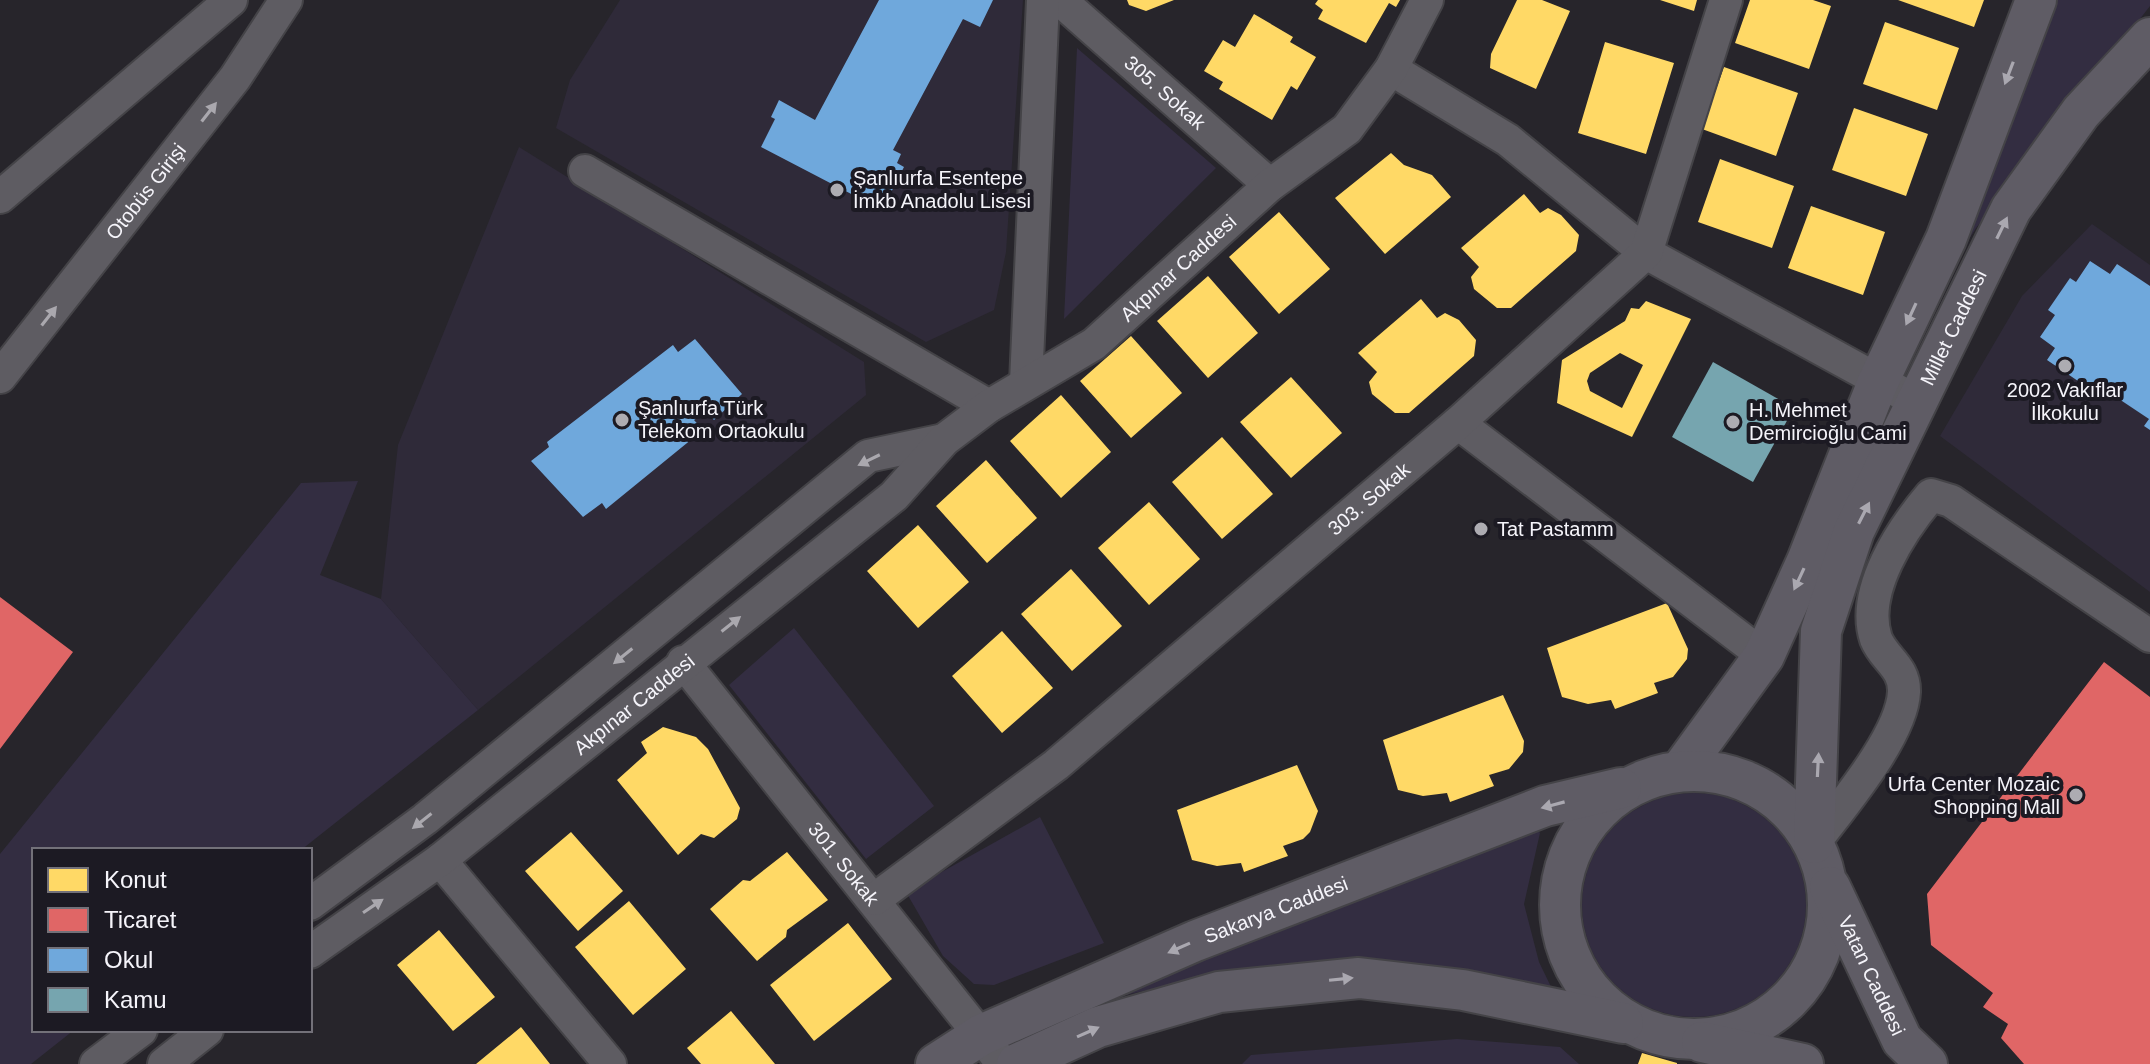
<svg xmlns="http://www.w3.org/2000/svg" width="2150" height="1064" font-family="Arial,sans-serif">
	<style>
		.built { fill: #2f2a39 }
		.green { fill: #332d41 }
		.homes { fill: #ffd966; fill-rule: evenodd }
		.shops { fill: #e06666 }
		.schools { fill: #6fa8dc }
		.public { fill: #76a5af }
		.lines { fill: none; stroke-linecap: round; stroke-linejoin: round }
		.minor-casing { stroke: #444347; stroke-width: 36 }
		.major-casing { stroke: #444347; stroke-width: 44 }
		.minor { stroke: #5e5c62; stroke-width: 32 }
		.major { stroke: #5f5c65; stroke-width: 40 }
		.oneway { fill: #aaa8b0 }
		.oneway2 { fill: #aaa8ae }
		.poi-dot { fill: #adacb2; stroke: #1c1a23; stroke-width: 3 }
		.labels { text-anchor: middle; stroke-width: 8; stroke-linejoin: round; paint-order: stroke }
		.street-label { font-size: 20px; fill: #f5f4fa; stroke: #1c1a23 }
		.poi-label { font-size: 20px; fill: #f5f4fa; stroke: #1c1a23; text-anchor: start }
	</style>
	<rect width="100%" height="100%" fill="#27252b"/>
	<path class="built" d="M 620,0 L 1023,0 L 1006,252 L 994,310 L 926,342 L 556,128 L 570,80 Z
		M 519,147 L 864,362 L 866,395 L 478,710 L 381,599 L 398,445 Z
		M 2092,224 L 2150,265 L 2150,592 L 1940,436 L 2022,296 Z"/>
	<path class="green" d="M 2056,0 L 2150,0 L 2150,6 L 1976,228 L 1925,309 L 1994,152 Z
		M 1077,48 L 1216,168 L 1064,319 Z
		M 358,481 L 320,575 L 381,599 L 478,710 L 301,850 L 34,850 L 34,1030 L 74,1030 L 31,1064 L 0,1064 L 0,854 L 301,483 Z
		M 794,628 L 934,806 L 866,859 L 729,685 Z
		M1582 905a112 112 0 1 1 224 0a112 112 0 1 1-224 0Z
		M 1040,817 L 1104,943 L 994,985 L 974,984 L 943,956 L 906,892 Z
		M 1536,828 L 1540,833 L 1524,904 L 1539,962 L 1554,993 L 1191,980 L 1117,997 L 1205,954 Z
		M 1457,1039 L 1560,1047 L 1579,1064 L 1242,1064 L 1251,1055 Z"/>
	<path class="homes" d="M 1127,0 L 1174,0 L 1146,11 L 1129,5 Z
		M 1318,0 L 1400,0 L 1396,7 L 1389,3 L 1366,43 L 1318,19 L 1323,10 L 1315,4 Z
		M 1517,0 L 1542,0 L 1570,11 L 1536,89 L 1490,68 L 1491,54 Z
		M 1660,0 L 1697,0 L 1694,11 Z
		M 1750,0 L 1813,0 L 1831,6 L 1809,69 L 1735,43 Z
		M 1898,0 L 1984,0 L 1974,27 Z
		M 1254,14 L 1293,37 L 1290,42 L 1316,57 L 1297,90 L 1291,86 L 1272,120 L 1219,89 L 1223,82 L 1204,71 L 1223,40 L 1235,47 Z
		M 1885,22 L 1959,48 L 1937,110 L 1863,84 Z
		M 1605,42 L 1674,63 L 1646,154 L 1578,133 Z
		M 1724,67 L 1798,93 L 1776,156 L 1702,129 Z
		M 1854,108 L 1928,134 L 1906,196 L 1832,170 Z
		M 1391,153 L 1404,165 L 1432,175 L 1451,197 L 1385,254 L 1335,198 Z
		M 1720,159 L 1794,186 L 1772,248 L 1698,222 Z
		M 1524,194 L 1540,213 L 1548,208 L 1561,215 L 1579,235 L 1576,251 L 1511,308 L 1497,308 L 1474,289 L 1471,277 L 1479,267 L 1461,248 Z
		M 1811,206 L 1885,232 L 1863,295 L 1788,268 Z
		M 1279,212 L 1330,269 L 1279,314 L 1229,257 Z
		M 1208,276 L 1258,333 L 1208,378 L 1157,321 Z
		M 1421,299 L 1437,318 L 1445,313 L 1459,320 L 1476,340 L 1474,356 L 1409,413 L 1395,413 L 1372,394 L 1369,382 L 1377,372 L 1358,353 Z
		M 1646,301 L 1691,319 L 1632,437 L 1557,403 L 1562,360 L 1625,321 L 1631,308 L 1639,309 ZM 1620,353 L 1643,365 L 1622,408 L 1590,391 L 1587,381 L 1590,373 Z
		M 1131,336 L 1182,393 L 1131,438 L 1080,381 Z
		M 1291,377 L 1342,433 L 1291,478 L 1240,422 Z
		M 1061,395 L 1111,452 L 1061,498 L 1010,441 Z
		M 1222,437 L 1273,494 L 1222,539 L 1172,482 Z
		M 986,460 L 1037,518 L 987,563 L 936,506 Z
		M 1149,502 L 1200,559 L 1149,605 L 1098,548 Z
		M 918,525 L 969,582 L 918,628 L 867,571 Z
		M 1071,569 L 1122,626 L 1072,671 L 1021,614 Z
		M 1667,603 L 1688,649 L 1687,659 L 1673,677 L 1654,683 L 1658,693 L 1615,709 L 1611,700 L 1588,704 L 1562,697 L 1547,648 Z
		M 1002,631 L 1053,688 L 1002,733 L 952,676 Z
		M 1503,695 L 1524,741 L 1523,752 L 1509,769 L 1489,775 L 1494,786 L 1450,802 L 1447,793 L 1423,796 L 1398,790 L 1383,740 Z
		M 663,727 L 696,737 L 708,749 L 740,808 L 737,819 L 714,838 L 701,834 L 678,855 L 617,780 L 647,753 L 641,742 Z
		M 1297,765 L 1318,811 L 1310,832 L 1303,839 L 1283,846 L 1288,856 L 1244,872 L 1241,863 L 1217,866 L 1192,860 L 1177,810 Z
		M 571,832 L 623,891 L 578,931 L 525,871 Z
		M 787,852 L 828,900 L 787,930 L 786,937 L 757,961 L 710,909 L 743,880 L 750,881 Z
		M 629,901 L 686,969 L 633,1015 L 575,947 Z
		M 848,923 L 892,979 L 814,1041 L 770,985 Z
		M 439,930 L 495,997 L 453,1031 L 397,965 Z
		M 731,1011 L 775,1064 L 701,1064 L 687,1048 Z
		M 521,1027 L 550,1064 L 476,1064 Z
		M 1642,1053 L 1677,1063 L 1677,1064 L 1638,1064 Z"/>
	<path class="shops" d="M 0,597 L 73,652 L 0,749 Z
		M 2104,662 L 2150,697 L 2150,1064 L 2024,1064 L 2001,1038 L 2008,1024 L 1983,1007 L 1993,993 L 1931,945 L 1927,894 Z"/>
	<path class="schools" d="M 879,0 L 993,0 L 980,27 L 963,19 L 893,150 L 901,154 L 897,163 L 904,167 L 882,210 L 761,147 L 775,119 L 771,117 L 779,100 L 815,120 Z
		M 2090,261 L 2110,274 L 2117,264 L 2150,286 L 2150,430 L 2144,426 L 2149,419 L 2110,393 L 2106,400 L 2047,360 L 2055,348 L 2040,337 L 2055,315 L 2048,310 L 2070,278 L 2076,282 Z
		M 695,339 L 742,394 L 714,420 L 706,412 L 694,420 L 703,430 L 606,509 L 602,503 L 583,517 L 531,461 L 549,447 L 547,442 L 673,345 L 678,352 Z"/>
	<path class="public" d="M 1713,362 L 1794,408 L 1753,482 L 1672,437 Z"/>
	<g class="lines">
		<g class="minor-casing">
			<g id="minor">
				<path id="s1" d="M 1060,0 L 1270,185"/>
				<path d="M 1391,69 L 1508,140 L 1646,253 L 1918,402"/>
				<path d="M 585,171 L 989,406"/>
				<path d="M 0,197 L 231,0"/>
				<path id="s2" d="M 0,377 L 235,78 L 286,0"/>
				<path d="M 1026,383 L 1043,0"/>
				<path d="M 1458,423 L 1764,656"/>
				<path id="s3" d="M 683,662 L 1003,1064"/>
				<path d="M 1814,843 C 1841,807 1902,736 1904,692 C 1905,667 1884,659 1876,639 C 1860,591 1902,529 1931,495 L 1951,501 L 2150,636"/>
				<path d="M 440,860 L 610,1064"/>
				<path id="s4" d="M 875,899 L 1056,765 L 1458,423 L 1646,253 L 1726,0"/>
				<path d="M 310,904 L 425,819 L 868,456 L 944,440"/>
				<path id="s5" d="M 310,952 L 440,860 L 894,496 L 944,440 L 989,406 L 1094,344 L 1270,185 L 1347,129 L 1391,69 L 1427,0"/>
				<path d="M 96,1064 L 141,1030"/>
				<path d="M 164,1064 L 207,1030"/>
			</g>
		</g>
		<g class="major-casing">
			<g id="major">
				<path d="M 1681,770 L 1764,656 L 1807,561 L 1878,382 L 1946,239 L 2036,0"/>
				<circle cx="1694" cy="905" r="134"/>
				<path id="s6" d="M 1814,843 L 1821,631 L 1854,531 L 2011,209 L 2081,112 L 2150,38"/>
				<path id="s7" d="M 1830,887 L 1902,1040 L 1927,1064"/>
				<path d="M 1702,1042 L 1803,1064"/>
				<path id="s8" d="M 936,1064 L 981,1035 L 1195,941 L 1545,806 L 1621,788"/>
				<path d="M 1017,1064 L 1098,1027 L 1219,992 L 1359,978 L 1463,990 L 1623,1023"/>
			</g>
		</g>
		<use href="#minor" class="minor"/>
		<use href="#major" class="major"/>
	</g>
	<defs><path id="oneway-solid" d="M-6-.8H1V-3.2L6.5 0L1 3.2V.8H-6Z" transform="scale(2)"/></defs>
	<g class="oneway">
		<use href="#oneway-solid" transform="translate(2009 73) rotate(111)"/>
		<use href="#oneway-solid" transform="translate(2002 228) rotate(-64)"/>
		<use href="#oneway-solid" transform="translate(1911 314) rotate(115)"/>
		<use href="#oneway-solid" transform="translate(1864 513) rotate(-63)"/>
		<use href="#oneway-solid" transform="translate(1799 579) rotate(115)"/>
		<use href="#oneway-solid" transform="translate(1818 765) rotate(-87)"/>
		<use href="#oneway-solid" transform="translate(1553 805) rotate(165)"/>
		<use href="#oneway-solid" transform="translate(1179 948) rotate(156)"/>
		<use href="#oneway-solid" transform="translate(1341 979) rotate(-6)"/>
		<use href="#oneway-solid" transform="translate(1088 1032) rotate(-24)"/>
	</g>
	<g class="oneway2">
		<use href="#oneway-solid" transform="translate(209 112) rotate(-52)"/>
		<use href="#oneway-solid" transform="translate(49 316) rotate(-52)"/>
		<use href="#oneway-solid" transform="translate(869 460) rotate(154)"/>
		<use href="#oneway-solid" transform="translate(731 624) rotate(-38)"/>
		<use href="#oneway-solid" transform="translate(623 656) rotate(141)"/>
		<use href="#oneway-solid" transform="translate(422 821) rotate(142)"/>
		<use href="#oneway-solid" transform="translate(373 906) rotate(-34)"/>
	</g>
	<g class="poi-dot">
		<circle cx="837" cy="190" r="8"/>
		<circle cx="2065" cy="366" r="8"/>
		<circle cx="622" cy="420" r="8"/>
		<circle cx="1733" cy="422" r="8"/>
		<circle cx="1481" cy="529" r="8"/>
		<circle cx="2076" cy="795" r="8"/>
	</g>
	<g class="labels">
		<g class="street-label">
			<text dy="7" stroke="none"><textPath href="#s1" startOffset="140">305. Sokak</textPath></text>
			<text dy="7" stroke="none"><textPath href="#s2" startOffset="236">Otobüs Girişi</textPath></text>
			<text dy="7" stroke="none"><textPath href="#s5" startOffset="1108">Akpınar Caddesi</textPath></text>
			<text dy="7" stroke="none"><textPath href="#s6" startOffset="544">Millet Caddesi</textPath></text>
			<text dy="7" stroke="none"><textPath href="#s4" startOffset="636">303. Sokak</textPath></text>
			<text dy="7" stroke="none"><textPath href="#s5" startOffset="408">Akpınar Caddesi</textPath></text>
			<text dy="7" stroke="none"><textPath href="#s3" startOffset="258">301. Sokak</textPath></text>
			<text dy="7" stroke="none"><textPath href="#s8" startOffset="374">Sakarya Caddesi</textPath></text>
			<text dy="7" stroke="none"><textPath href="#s7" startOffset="98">Vatan Caddesi</textPath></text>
		</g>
		<g class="poi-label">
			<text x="853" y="185">Şanlıurfa Esentepe<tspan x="853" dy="23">İmkb Anadolu Lisesi</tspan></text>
			<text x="2065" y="397" text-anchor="middle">2002 Vakıflar<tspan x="2065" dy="23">İlkokulu</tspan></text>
			<text x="638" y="415">Şanlıurfa Türk<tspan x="638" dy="23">Telekom Ortaokulu</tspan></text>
			<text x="1749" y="417">H. Mehmet<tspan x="1749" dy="23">Demircioğlu Cami</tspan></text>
			<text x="1497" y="536">Tat Pastamm</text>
			<text x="2060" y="791" text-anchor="end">Urfa Center Mozaic<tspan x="2060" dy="23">Shopping Mall</tspan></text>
		</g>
	</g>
	<rect x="32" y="848" width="280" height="184" fill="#1c1a23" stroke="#737179" stroke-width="2"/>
	<rect x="48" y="868" width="40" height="24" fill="#ffd966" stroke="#737179" stroke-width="2"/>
	<text x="104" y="888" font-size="24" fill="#f5f4fa">Konut</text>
	<rect x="48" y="908" width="40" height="24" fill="#e06666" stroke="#737179" stroke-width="2"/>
	<text x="104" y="928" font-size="24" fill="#f5f4fa">Ticaret</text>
	<rect x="48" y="948" width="40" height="24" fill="#6fa8dc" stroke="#737179" stroke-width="2"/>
	<text x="104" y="968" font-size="24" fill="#f5f4fa">Okul</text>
	<rect x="48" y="988" width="40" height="24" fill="#76a5af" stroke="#737179" stroke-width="2"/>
	<text x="104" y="1008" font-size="24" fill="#f5f4fa">Kamu</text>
</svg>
